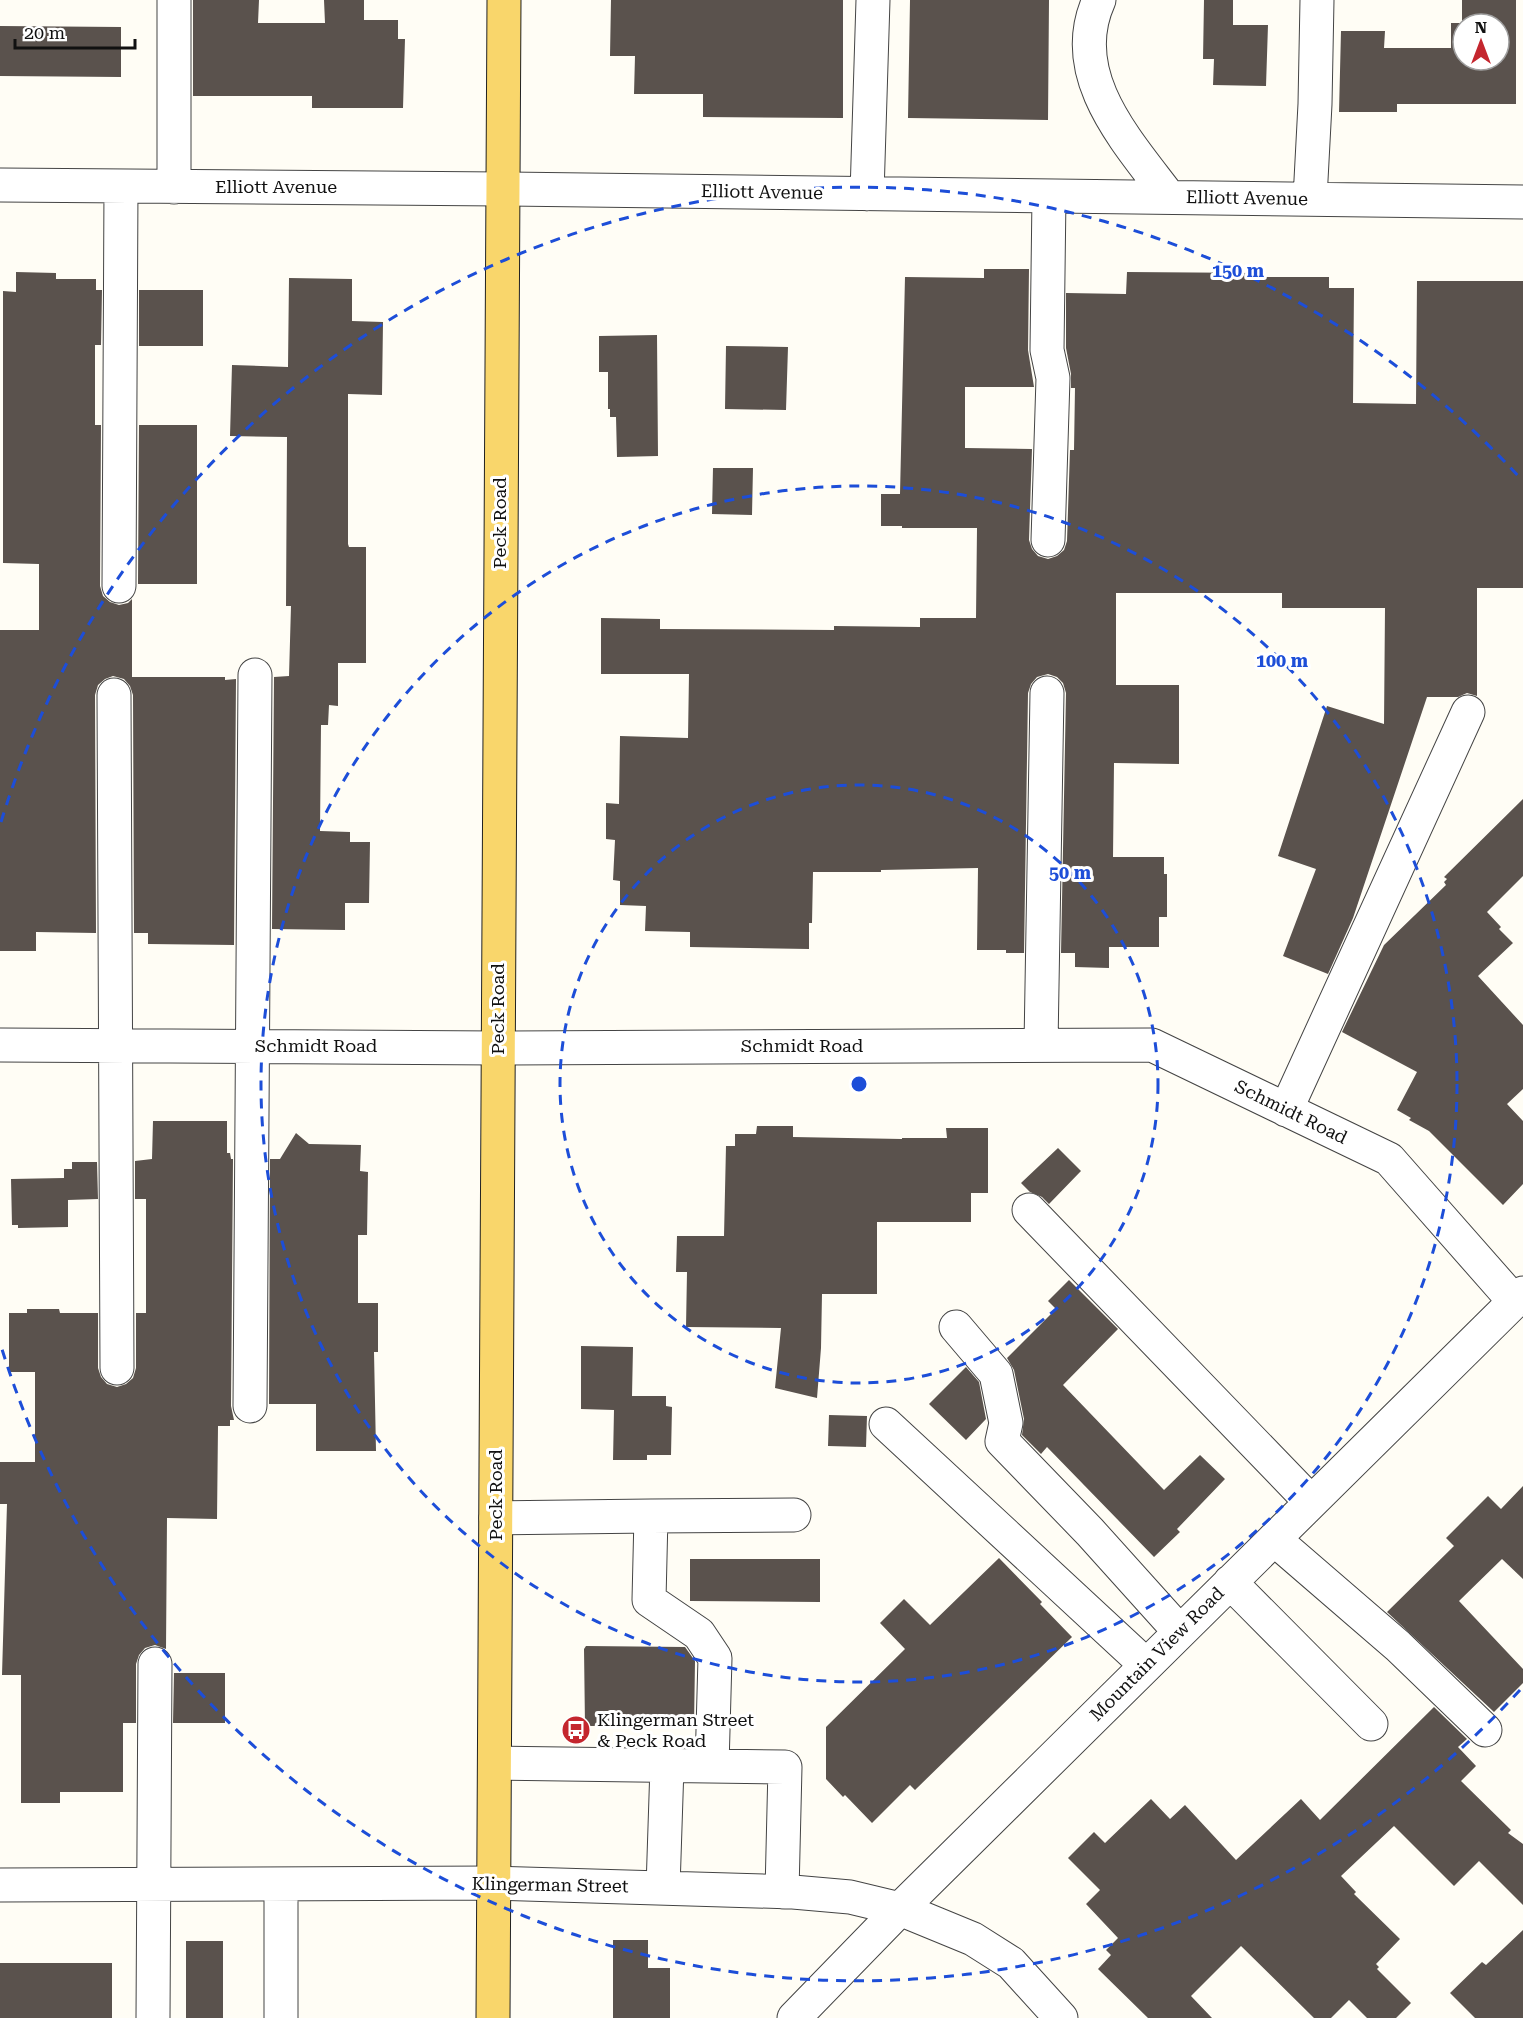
<svg xmlns="http://www.w3.org/2000/svg" width="1523" height="2018" font-family="'Roboto Serif',serif">
	<style>
		.building { fill: #5a524d; fill-rule: evenodd }
		.lines { fill: none; stroke-linecap: round; stroke-linejoin: round }
		.minor-casing { stroke: #444; stroke-width: 35 }
		.major-casing { stroke: #222; stroke-width: 35 }
		.minor { stroke: #fff; stroke-width: 33 }
		.major { stroke: #f9d66b; stroke-width: 33 }
		.ring { fill: none; stroke: #1d4ed8; stroke-width: 3; stroke-dasharray: 10 8 }
		.labels { text-anchor: middle; stroke-width: 6; stroke-linejoin: round; paint-order: stroke }
		.street-label { font-size: 18px; fill: #111; stroke: #fff }
		.poi-label { font-size: 18px; fill: #111; stroke: #fff; text-anchor: start }
		.centre { fill: #1d4ed8; stroke: #fff; stroke-width: 3 }
		.ring-label { font-size: 18px; text-anchor: middle; font-weight: bold; fill: #1d4ed8; stroke: #fff; stroke-width: 6; stroke-linejoin: round; paint-order: stroke }
	</style>
	<rect width="100%" height="100%" fill="#fffdf5"/>
	<path class="building" d="M 193,0 L 259,0 L 258,23 L 325,23 L 324,0 L 364,0 L 364,20 L 398,20 L 398,39 L 405,39 L 403,108 L 312,108 L 312,96 L 193,96 Z
		M 611,0 L 843,0 L 843,118 L 703,117 L 703,94 L 634,94 L 635,56 L 610,56 Z
		M 910,0 L 1049,0 L 1048,120 L 908,118 Z
		M 1204,0 L 1233,0 L 1233,25 L 1268,25 L 1266,86 L 1213,85 L 1214,59 L 1203,59 Z
		M 1462,0 L 1516,0 L 1516,104 L 1397,104 L 1397,112 L 1339,112 L 1341,31 L 1385,31 L 1384,48 L 1451,48 L 1451,23 L 1462,23 ZM 1463,24 L 1499,24 L 1499,60 L 1463,60 Z
		M 0,26 L 121,27 L 121,77 L 0,76 Z
		M 984,269 L 1029,269 L 1028,350 L 1034,387 L 965,387 L 965,448 L 1032,449 L 1029,540 L 1032,549 L 1038,556 L 1048,559 L 1057,556 L 1064,550 L 1067,541 L 1070,450 L 1074,450 L 1075,388 L 1071,388 L 1071,374 L 1066,348 L 1066,293 L 1126,294 L 1127,272 L 1262,273 L 1262,277 L 1329,277 L 1329,288 L 1354,288 L 1353,403 L 1416,404 L 1417,281 L 1523,281 L 1523,588 L 1477,588 L 1477,696 L 1467,693 L 1458,697 L 1427,697 L 1353,918 L 1328,974 L 1283,956 L 1316,869 L 1278,856 L 1327,706 L 1384,724 L 1385,608 L 1282,608 L 1282,593 L 1116,593 L 1116,685 L 1179,685 L 1179,764 L 1114,763 L 1113,857 L 1164,857 L 1164,874 L 1167,874 L 1167,917 L 1159,917 L 1159,947 L 1109,947 L 1109,968 L 1075,967 L 1075,953 L 1061,953 L 1066,693 L 1063,683 L 1057,677 L 1048,674 L 1037,677 L 1031,684 L 1028,693 L 1024,953 L 1006,953 L 1006,950 L 977,950 L 978,868 L 881,870 L 881,872 L 813,872 L 812,923 L 809,923 L 809,949 L 690,947 L 690,932 L 645,931 L 646,906 L 620,905 L 620,881 L 613,880 L 615,840 L 606,839 L 606,803 L 619,804 L 620,736 L 688,738 L 689,674 L 601,674 L 601,618 L 660,619 L 660,629 L 834,630 L 834,626 L 920,627 L 920,618 L 976,618 L 977,528 L 902,528 L 902,526 L 881,526 L 881,494 L 900,494 L 905,277 L 984,278 Z
		M 16,272 L 56,273 L 56,279 L 96,279 L 96,290 L 102,290 L 101,345 L 95,345 L 95,425 L 101,425 L 100,586 L 103,596 L 110,602 L 119,605 L 128,603 L 132,599 L 132,677 L 225,677 L 225,680 L 236,679 L 234,945 L 148,944 L 148,933 L 134,933 L 133,695 L 130,686 L 124,679 L 113,676 L 105,679 L 98,685 L 95,695 L 96,933 L 36,932 L 36,951 L 0,951 L 0,630 L 39,630 L 39,564 L 3,563 L 3,291 L 16,292 Z
		M 289,278 L 352,279 L 352,321 L 383,322 L 382,395 L 348,394 L 348,544 L 349,547 L 366,547 L 366,663 L 338,663 L 338,706 L 329,705 L 328,725 L 321,725 L 320,831 L 350,832 L 350,842 L 370,842 L 369,903 L 345,903 L 345,930 L 272,929 L 274,677 L 289,676 L 291,606 L 286,606 L 287,437 L 230,436 L 232,365 L 288,367 Z
		M 139,290 L 203,290 L 203,346 L 139,346 Z
		M 657,335 L 658,456 L 617,457 L 616,417 L 610,417 L 610,409 L 608,409 L 608,372 L 599,372 L 599,336 Z
		M 726,346 L 788,347 L 786,410 L 725,409 Z
		M 139,425 L 197,425 L 197,584 L 138,584 Z
		M 713,468 L 753,468 L 752,515 L 712,514 Z
		M 1523,799 L 1523,876 L 1487,912 L 1501,927 L 1499,929 L 1513,943 L 1478,976 L 1523,1025 L 1523,1089 L 1507,1104 L 1523,1121 L 1523,1184 L 1503,1205 L 1429,1131 L 1409,1120 L 1411,1118 L 1397,1110 L 1417,1072 L 1342,1032 L 1384,945 L 1446,885 L 1444,882 L 1447,879 L 1444,877 Z
		M 153,1121 L 227,1121 L 227,1153 L 230,1153 L 231,1159 L 233,1159 L 231,1406 L 234,1420 L 230,1420 L 230,1426 L 218,1426 L 217,1519 L 167,1518 L 166,1649 L 155,1645 L 145,1648 L 139,1655 L 136,1664 L 136,1723 L 123,1723 L 123,1792 L 60,1792 L 60,1803 L 21,1803 L 21,1675 L 2,1675 L 7,1504 L 0,1504 L 0,1462 L 35,1462 L 35,1372 L 9,1372 L 9,1313 L 27,1313 L 27,1309 L 59,1309 L 60,1313 L 98,1313 L 98,1368 L 101,1377 L 107,1384 L 117,1387 L 126,1384 L 133,1378 L 136,1368 L 136,1313 L 146,1313 L 146,1199 L 135,1199 L 135,1161 L 152,1159 Z
		M 757,1126 L 793,1126 L 793,1137 L 902,1139 L 902,1138 L 947,1138 L 946,1128 L 988,1128 L 988,1193 L 971,1193 L 971,1222 L 877,1222 L 877,1294 L 822,1294 L 821,1348 L 817,1398 L 775,1388 L 781,1328 L 686,1327 L 687,1272 L 676,1272 L 677,1236 L 724,1236 L 726,1146 L 735,1146 L 735,1134 L 756,1134 Z
		M 296,1133 L 309,1144 L 361,1145 L 360,1171 L 368,1172 L 367,1235 L 358,1235 L 358,1303 L 378,1303 L 378,1352 L 374,1352 L 376,1451 L 316,1451 L 316,1404 L 269,1404 L 270,1159 L 280,1159 Z
		M 1058,1148 L 1081,1171 L 1049,1204 L 1042,1197 L 1030,1192 L 1021,1183 Z
		M 72,1162 L 97,1162 L 98,1199 L 68,1200 L 68,1227 L 18,1228 L 18,1225 L 12,1225 L 11,1179 L 64,1178 L 64,1169 L 72,1169 Z
		M 1069,1280 L 1118,1329 L 1063,1385 L 1164,1490 L 1200,1455 L 1225,1479 L 1177,1529 L 1180,1532 L 1154,1557 L 1047,1447 L 1041,1454 L 1022,1435 L 1024,1419 L 1014,1370 L 1007,1358 L 1056,1309 L 1048,1301 Z
		M 581,1346 L 633,1347 L 632,1396 L 666,1396 L 666,1406 L 672,1407 L 671,1455 L 647,1455 L 647,1460 L 613,1460 L 614,1410 L 581,1409 Z
		M 966,1367 L 979,1382 L 986,1419 L 966,1440 L 929,1404 Z
		M 829,1415 L 867,1416 L 866,1447 L 828,1446 Z
		M 1523,1486 L 1523,1579 L 1502,1559 L 1459,1601 L 1523,1669 L 1523,1683 L 1494,1712 L 1387,1612 L 1454,1546 L 1446,1538 L 1488,1496 L 1501,1509 Z
		M 999,1558 L 1042,1602 L 1040,1604 L 1072,1637 L 915,1790 L 910,1785 L 872,1823 L 845,1795 L 843,1797 L 826,1779 L 826,1727 L 905,1649 L 880,1623 L 904,1599 L 930,1625 Z
		M 690,1559 L 820,1559 L 820,1602 L 690,1601 Z
		M 586,1646 L 685,1647 L 695,1661 L 694,1726 L 585,1726 L 584,1649 Z
		M 174,1673 L 225,1673 L 225,1723 L 173,1723 Z
		M 1434,1707 L 1467,1739 L 1458,1747 L 1476,1766 L 1461,1781 L 1511,1830 L 1508,1833 L 1523,1844 L 1523,1905 L 1479,1861 L 1454,1886 L 1394,1826 L 1341,1876 L 1356,1892 L 1354,1894 L 1400,1939 L 1376,1964 L 1379,1967 L 1377,1969 L 1411,2003 L 1396,2018 L 1367,2018 L 1349,2000 L 1331,2018 L 1314,2018 L 1241,1946 L 1191,1996 L 1212,2018 L 1148,2018 L 1098,1969 L 1111,1955 L 1106,1950 L 1118,1938 L 1086,1904 L 1100,1890 L 1068,1858 L 1094,1832 L 1105,1843 L 1151,1799 L 1170,1819 L 1185,1805 L 1236,1860 L 1301,1799 L 1320,1820 Z
		M 1523,1930 L 1523,2018 L 1475,2018 L 1450,1993 L 1482,1962 L 1486,1965 Z
		M 613,1940 L 648,1940 L 648,1968 L 670,1968 L 670,2018 L 613,2018 Z
		M 186,1941 L 223,1941 L 223,2018 L 186,2018 Z
		M 0,1963 L 112,1963 L 112,2018 L 0,2018 Z"/>
	<g class="lines">
		<g class="minor-casing">
			<path id="minor" d="M 1099,0 C 1065,75 1127,141 1169,197
				M 0,185 L 501,189 L 1523,202
				M 174,187 L 174,0
				M 867,194 L 873,0
				M 1310,199 L 1315,104 L 1317,0
				M 1048,540 L 1053,378 L 1047,350 L 1049,196
				M 119,586 L 121,187
				M 114,695 L 117,1368
				M 0,1045 L 498,1048 L 1152,1045 L 1389,1159 L 1514,1301
				M 1041,1045 L 1047,693
				M 1286,1110 L 1468,712
				M 1029,1210 L 1311,1502
				M 956,1327 L 996,1374 L 1006,1423 L 1002,1441 L 1090,1532 L 1180,1632
				M 250,1406 L 255,675
				M 886,1424 L 1146,1665
				M 651,1516 L 794,1515
				M 496,1518 L 651,1516 L 649,1600 L 699,1634 L 715,1658 L 712,1766
				M 1274,1539 L 1398,1646 L 1485,1730
				M 1230,1582 L 1371,1724
				M 495,1763 L 785,1767 L 782,1892
				M 281,1884 L 281,2018
				M 0,1885 L 494,1883 L 793,1892 L 850,1897 L 900,1909 L 973,1939 L 1011,1963 L 1061,2018
				M 663,1888 L 667,1766
				M 153,2018 L 155,1664
				M 794,2018 L 900,1909 L 1523,1293"/>
		</g>
		<g class="major-casing">
			<path id="major" d="M 493,2018 L 504,0"/>
		</g>
		<use href="#minor" class="minor"/>
		<use href="#major" class="major"/>
	</g>
	<g class="ring">
		<circle cx="859" cy="1084" r="299"/>
		<circle cx="859" cy="1084" r="598"/>
		<path d="M1520 1690A897 897 0 0 1 1 1346M1 822A897 897 0 0 1 1520 478"/>
	</g>
	<defs>
		<g id="bus-disc" transform="scale(1.5)"><circle r="9.5" fill="#c4262e" stroke="#fff"/><path d="M-5-6H5V4H4V6H2V4H-2V6H-4V4H-5ZM-3.5-4V0h7V-4ZM-3.5 1.2v1.5H-2V1.2ZM2 1.2v1.5H3.5V1.2Z" fill="#fff"/></g>
	</defs>
	<g fill-rule="evenodd">
		<use href="#bus-disc" x="576" y="1730"/>
	</g>
	<g class="labels">
		<g class="street-label">
			<text x="276" y="193">Elliott Avenue</text>
			<text transform="translate(762 192) rotate(1)" y="6">Elliott Avenue</text>
			<text transform="translate(1247 198) rotate(1)" y="6">Elliott Avenue</text>
			<text transform="translate(500 523) rotate(-90)" y="6">Peck Road</text>
			<text transform="translate(498 1009) rotate(-90)" y="6">Peck Road</text>
			<text x="316" y="1052">Schmidt Road</text>
			<text x="802" y="1052">Schmidt Road</text>
			<text transform="translate(1291 1112) rotate(26)" y="6">Schmidt Road</text>
			<text transform="translate(496 1495) rotate(-90)" y="6">Peck Road</text>
			<text transform="translate(1157 1654) rotate(-45)" y="6">Mountain View Road</text>
			<text transform="translate(550 1885) rotate(1)" y="6">Klingerman Street</text>
		</g>
		<g class="poi-label">
			<text x="597" y="1726">Klingerman Street<tspan x="597" dy="21">&amp; Peck Road</tspan></text>
		</g>
	</g>
	<circle cx="859" cy="1084" r="9" class="centre"/>
	<g class="ring-label">
		<text x="1238" y="277">150 m</text>
		<text x="1282" y="667">100 m</text>
		<text x="1070" y="879">50 m</text>
	</g>
	<g transform="translate(1481 42)"><circle r="28" fill="#ffffff" stroke="#a0a0a0" stroke-width="1.5"/>
	<path d="M0-4.5L10 22L0 15L-10 22Z" fill="#c4262e"/>
	<text y="-9" font-size="16" font-weight="bold" text-anchor="middle" fill="#111111">N</text>
	</g>
	<path d="M15 39v9h120v-9" fill="none" stroke="#111111" stroke-width="3"/>
	<text x="24" y="39" font-size="18" fill="#111111" stroke="#ffffff" stroke-width="4.5" paint-order="stroke">20 m</text>
</svg>
